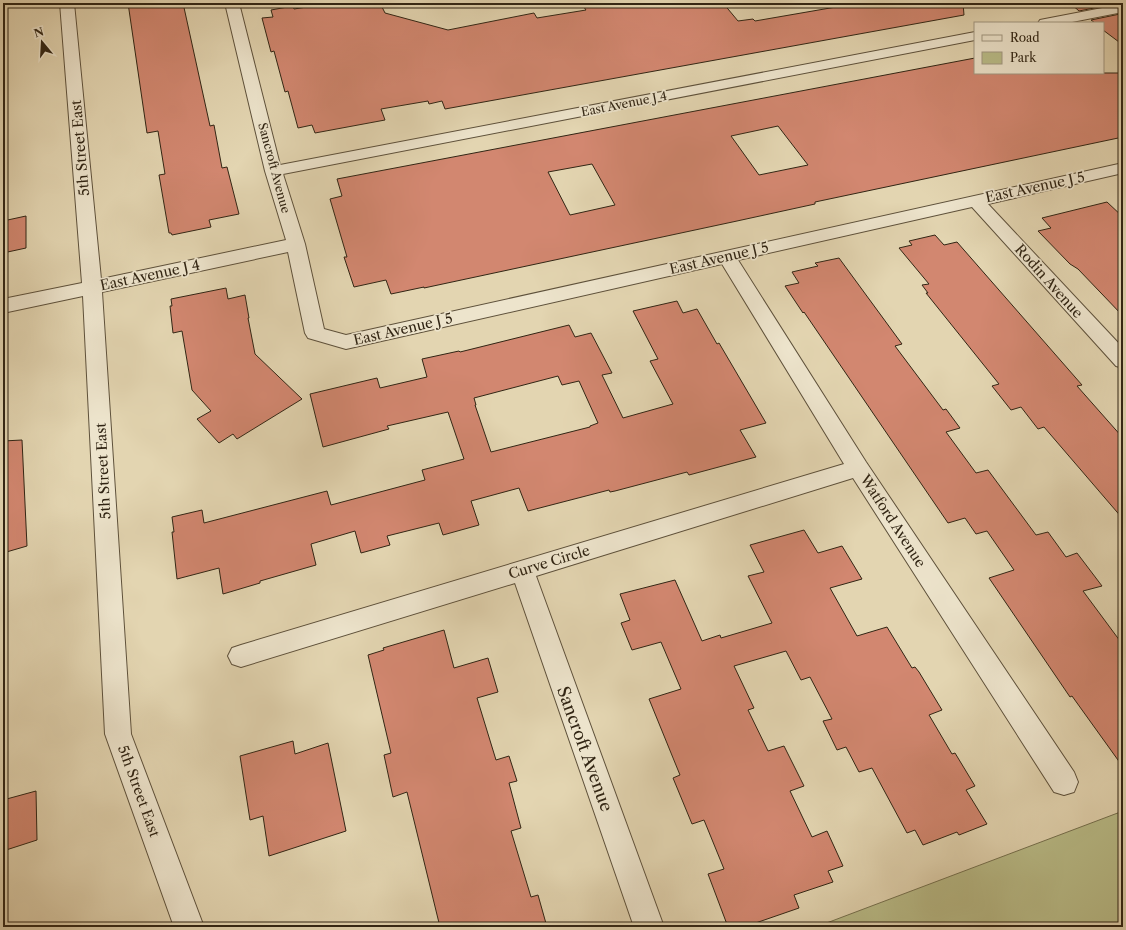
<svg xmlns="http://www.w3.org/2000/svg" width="1126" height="930" font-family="'Libre Caslon Text',serif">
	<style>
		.green { fill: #b9bc88; stroke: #75704e }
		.building { fill: #d28770; stroke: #312514; fill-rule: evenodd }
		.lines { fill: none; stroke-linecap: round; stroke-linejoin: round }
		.minor-casing { stroke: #5e513b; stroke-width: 2 }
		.minor { fill: #ede4cc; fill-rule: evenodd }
		.labels { text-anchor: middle; stroke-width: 3.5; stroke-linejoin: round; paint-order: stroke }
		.far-street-label { font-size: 12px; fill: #312514; stroke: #ede4cc }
		.street-label { font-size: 14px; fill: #312514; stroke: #ede4cc }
		.near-street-label { font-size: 17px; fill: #312514; stroke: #ede4cc }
	</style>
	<rect width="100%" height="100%" fill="#e3d5b1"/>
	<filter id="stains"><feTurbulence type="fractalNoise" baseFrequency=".005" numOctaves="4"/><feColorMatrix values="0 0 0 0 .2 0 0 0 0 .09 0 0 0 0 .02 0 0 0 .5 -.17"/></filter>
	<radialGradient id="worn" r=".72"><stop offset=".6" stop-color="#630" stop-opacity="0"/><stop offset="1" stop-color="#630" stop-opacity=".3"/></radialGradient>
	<path class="green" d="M 1123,811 L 1123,927 L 816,927 Z"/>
	<path class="building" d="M 128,3 L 183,3 L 210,126 L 214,125 L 222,168 L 227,167 L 239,214 L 209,220 L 211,227 L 172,235 L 171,233 L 169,233 L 159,175 L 165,174 L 158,131 L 147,133 Z
		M 332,3 L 380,3 L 385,13 L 448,30 L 534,13 L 537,18 L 586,10 L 581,3 L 723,3 L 738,21 L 753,19 L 755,21 L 859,3 L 963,3 L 964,15 L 445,109 L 442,101 L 429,104 L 428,101 L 381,109 L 385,120 L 315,133 L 312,125 L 298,128 L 288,91 L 285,92 L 274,51 L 271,52 L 262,18 L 273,17 L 271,10 L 293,6 L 294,9 Z
		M 1070,3 L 1119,3 L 1079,11 Z
		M 1120,14 L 1123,45 L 1103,30 L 1103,23 L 1095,23 L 1091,20 Z
		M 975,58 L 975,73 L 1123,73 L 1123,137 L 815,202 L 815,204 L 737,221 L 424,288 L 424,287 L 391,294 L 386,280 L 354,287 L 344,257 L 347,257 L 330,199 L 342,196 L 337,179 ZM 778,126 L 808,165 L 759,175 L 731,136 ZM 592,164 L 615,205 L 570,215 L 548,172 Z
		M 1107,202 L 1123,217 L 1123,316 L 1078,269 L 1070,264 L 1038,231 L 1051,228 L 1042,218 Z
		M 26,216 L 26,248 L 3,253 L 3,221 Z
		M 935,235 L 944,245 L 957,242 L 1082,385 L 1077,386 L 1123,438 L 1123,519 L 1044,427 L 1038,429 L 1021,407 L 1011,410 L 992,386 L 999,384 L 926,293 L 928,293 L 922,285 L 929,284 L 899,248 L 912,245 L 909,241 Z
		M 839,258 L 902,344 L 895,346 L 943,410 L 946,409 L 960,428 L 946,432 L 976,473 L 988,470 L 1036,535 L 1048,532 L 1066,557 L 1077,553 L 1102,586 L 1083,591 L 1123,645 L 1123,767 L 1072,696 L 1070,697 L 989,578 L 1014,570 L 987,531 L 976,534 L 965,518 L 948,523 L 804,312 L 803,313 L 785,286 L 799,283 L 792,272 L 818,266 L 815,263 Z
		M 226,288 L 228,299 L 245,295 L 249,318 L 248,318 L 255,354 L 302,399 L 237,439 L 233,434 L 219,443 L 197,419 L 211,411 L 192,390 L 182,331 L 173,333 L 170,306 L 172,306 L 171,299 Z
		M 677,301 L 683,313 L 697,309 L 717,344 L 719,343 L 766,423 L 740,430 L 756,457 L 689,475 L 687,472 L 615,491 L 610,492 L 609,490 L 528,511 L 519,488 L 471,501 L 479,525 L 443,535 L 439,523 L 387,536 L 390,545 L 361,553 L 355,531 L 311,544 L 316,565 L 260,581 L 260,583 L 223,594 L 219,568 L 177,579 L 172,532 L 174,532 L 172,517 L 202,510 L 204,523 L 327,491 L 331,505 L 425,480 L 422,470 L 464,459 L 448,412 L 387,426 L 389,429 L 323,447 L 310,394 L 377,378 L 380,388 L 427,377 L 422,359 L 459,351 L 460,352 L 569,325 L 575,337 L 591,333 L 612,373 L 602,375 L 623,418 L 673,404 L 650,361 L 658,359 L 633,311 ZM 558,376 L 562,385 L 579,381 L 598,423 L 590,426 L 590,427 L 491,452 L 475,405 L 476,405 L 474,398 Z
		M 22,440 L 27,546 L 3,553 L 3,441 Z
		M 804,530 L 818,553 L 842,546 L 862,579 L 830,588 L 857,636 L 887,627 L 912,668 L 915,667 L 919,672 L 942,710 L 929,715 L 952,754 L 955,753 L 975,786 L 966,790 L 987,824 L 959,835 L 957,832 L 923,845 L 915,830 L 907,833 L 872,768 L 859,772 L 846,747 L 837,750 L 823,721 L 832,719 L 810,677 L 801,680 L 786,651 L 734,666 L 754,708 L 748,710 L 768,751 L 784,746 L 804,786 L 790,791 L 812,837 L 827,831 L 843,866 L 828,871 L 833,882 L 794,895 L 799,908 L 744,927 L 728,927 L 708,874 L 724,869 L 704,820 L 692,824 L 673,778 L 680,775 L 649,699 L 681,689 L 661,642 L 632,650 L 621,623 L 630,620 L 620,594 L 675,580 L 702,641 L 720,635 L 721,638 L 772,623 L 748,576 L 764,572 L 750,545 Z
		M 444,630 L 454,668 L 488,658 L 498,692 L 477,698 L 496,760 L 509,756 L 517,781 L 509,783 L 521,828 L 511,831 L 531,897 L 538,895 L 547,927 L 440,927 L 407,792 L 393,797 L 384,755 L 391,753 L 368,655 L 384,650 L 383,648 Z
		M 293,741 L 295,754 L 328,743 L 346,831 L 269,856 L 263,816 L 250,820 L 240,756 Z
		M 36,791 L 37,840 L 3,851 L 3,800 Z"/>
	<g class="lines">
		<g class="minor-casing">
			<path id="minor" d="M 60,3 L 74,3 L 101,279 L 286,240 L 265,171 L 225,3 L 239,3 L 280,165 L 975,32 L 975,40 L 283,174 L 305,244 L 324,329 L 346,335 L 1123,163 L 1123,173 L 988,204 L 1123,348 L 1123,368 L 1116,366 L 972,207 L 738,260 L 866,462 L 1074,772 L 1078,782 L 1074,792 L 1064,795 L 1054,792 L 853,478 L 536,576 L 664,927 L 634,927 L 515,583 L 241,667 L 232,664 L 228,656 L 232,648 L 241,645 L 844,464 L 722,264 L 346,349 L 308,338 L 305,333 L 288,252 L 102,292 L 131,734 L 204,927 L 174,927 L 105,734 L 83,296 L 3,313 L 3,299 L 82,283 Z
				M 1123,4 L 1123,12 L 1067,23 L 1038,23 L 1040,20 L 1045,19 Z"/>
		</g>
		<use href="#minor" class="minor"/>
	</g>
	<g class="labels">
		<g class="far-street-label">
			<text transform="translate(624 104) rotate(-11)" y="4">East Avenue J 4</text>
			<text transform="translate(274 168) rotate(75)" y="4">Sancroft Avenue</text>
		</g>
		<g class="street-label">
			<text transform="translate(80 148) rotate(-95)" y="5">5th Street East</text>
			<text transform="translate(1035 187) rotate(-12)" y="5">East Avenue J 5</text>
			<text transform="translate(719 258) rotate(-13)" y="5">East Avenue J 5</text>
			<text transform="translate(150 275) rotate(-12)" y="5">East Avenue J 4</text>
			<text transform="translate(1049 281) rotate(48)" y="5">Rodin Avenue</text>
			<text transform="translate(403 329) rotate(-13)" y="5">East Avenue J 5</text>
			<text transform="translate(103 471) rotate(-93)" y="5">5th Street East</text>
			<text transform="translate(893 521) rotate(57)" y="5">Watford Avenue</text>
			<text transform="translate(549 562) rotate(-17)" y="5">Curve Circle</text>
			<text transform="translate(139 791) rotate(70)" y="5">5th Street East</text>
		</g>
		<g class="near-street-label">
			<text transform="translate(585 749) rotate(70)" y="6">Sancroft Avenue</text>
		</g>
	</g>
	<rect width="1126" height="930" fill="none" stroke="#e3d5b1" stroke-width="16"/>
	<rect x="4" y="4" width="1118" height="922" fill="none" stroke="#312514" stroke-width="2"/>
	<rect x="8" y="8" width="1110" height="914" fill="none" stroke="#312514"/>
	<rect x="974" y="22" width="130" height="52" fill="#ede4cc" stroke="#a29882"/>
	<rect x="982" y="35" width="20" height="6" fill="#ede4cc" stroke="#a29882"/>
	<text x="1010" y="42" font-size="12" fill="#312514">Road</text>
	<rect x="982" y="52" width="20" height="12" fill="#b9bc88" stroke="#a29882"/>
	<text x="1010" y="62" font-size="12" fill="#312514">Park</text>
	<g transform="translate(42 42) rotate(342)" stroke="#ede4cc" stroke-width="3" paint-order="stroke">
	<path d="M0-3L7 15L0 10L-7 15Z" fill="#312514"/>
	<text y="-6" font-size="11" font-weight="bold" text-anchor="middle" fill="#312514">N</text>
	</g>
	<rect width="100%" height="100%" filter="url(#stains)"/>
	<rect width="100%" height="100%" fill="url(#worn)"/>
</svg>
